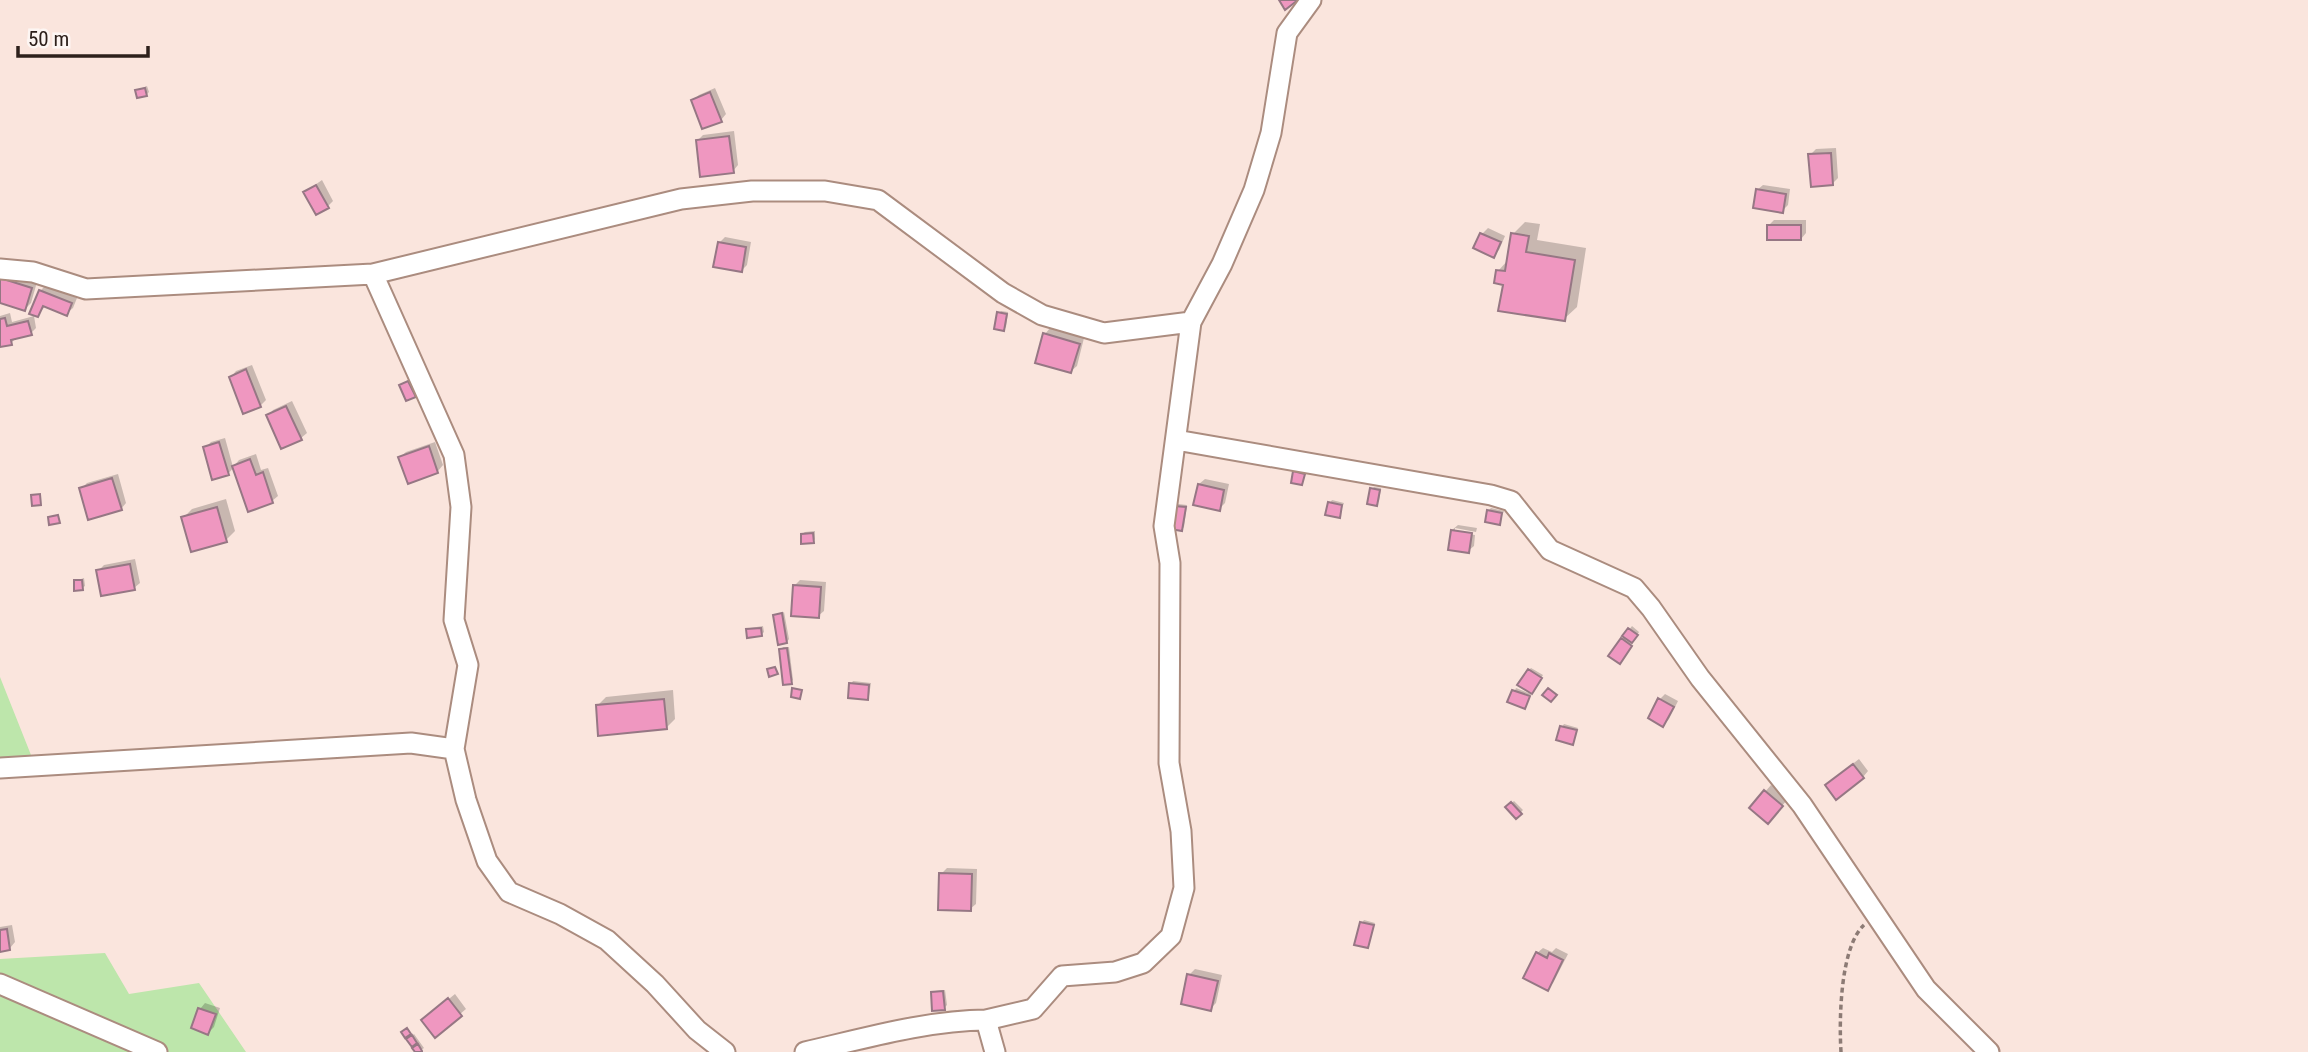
<svg xmlns="http://www.w3.org/2000/svg" width="2308" height="1052" font-family="'Roboto Condensed',sans-serif">
	<style>
		.green { fill: #bde6ab }
		.shadow { fill: #0003 }
		.building { fill: #ef97c0; stroke: #967784; stroke-width: 2 }
		.lines { fill: none; stroke-linecap: round; stroke-linejoin: round }
		.minor-casing { stroke: #ab8c7f; stroke-width: 23 }
		.path { stroke: #8c7b75; stroke-width: 3.5; stroke-dasharray: 5 3.5; stroke-linecap: butt }
		.minor { stroke: #fff; stroke-width: 19 }
	</style>
	<rect width="100%" height="100%" fill="#fae5dd"/>
	<path class="green" d="M 0,677 L 31,755 L 0,759 Z
		M 105,953 L 129,994 L 199,983 L 246,1052 L 0,1052 L 0,959 Z"/>
	<path class="shadow" d="M 147,86 L 149,92 L 146,95 L 137,90 Z
		M 715,88 L 726,114 L 721,120 L 693,100 L 699,95 Z
		M 734,131 L 738,165 L 733,171 L 697,141 L 703,135 Z
		M 1836,148 L 1838,178 L 1832,184 L 1810,155 L 1816,149 Z
		M 322,180 L 333,201 L 328,206 L 305,192 Z
		M 1763,185 L 1790,189 L 1788,205 L 1782,211 L 1757,190 Z
		M 1774,220 L 1806,220 L 1806,233 L 1801,239 L 1769,225 Z
		M 1525,222 L 1540,224 L 1537,240 L 1586,248 L 1577,307 L 1564,319 L 1505,283 L 1498,271 L 1508,260 L 1513,234 Z
		M 1488,228 L 1505,236 L 1499,250 L 1493,255 L 1482,234 Z
		M 725,237 L 751,242 L 747,265 L 742,270 L 719,243 Z
		M 0,271 L 37,282 L 31,303 L 25,309 L 0,301 Z
		M 46,285 L 77,298 L 73,308 L 67,313 L 46,305 L 38,315 L 40,291 Z
		M 1001,311 L 1008,312 L 1006,327 L 1004,329 L 999,313 Z
		M 10,313 L 12,322 L 34,316 L 36,328 L 31,333 L 18,336 L 11,343 L 0,346 L 0,316 Z
		M 1050,328 L 1084,338 L 1077,366 L 1071,371 L 1045,334 Z
		M 252,365 L 266,400 L 260,406 L 231,377 L 236,371 Z
		M 411,379 L 417,393 L 415,395 L 401,385 Z
		M 292,401 L 307,433 L 301,438 L 268,416 L 273,410 Z
		M 225,438 L 233,467 L 239,460 L 256,454 L 261,470 L 268,468 L 278,496 L 272,501 L 234,467 L 228,474 L 205,448 L 211,442 Z
		M 435,442 L 443,465 L 438,471 L 409,481 L 400,457 L 406,452 Z
		M 118,474 L 126,503 L 121,509 L 81,489 L 87,483 Z
		M 1205,479 L 1229,484 L 1225,503 L 1219,509 L 1199,484 Z
		M 1374,487 L 1381,488 L 1379,501 L 1376,504 L 1372,489 Z
		M 226,499 L 235,531 L 226,540 L 183,518 L 192,509 Z
		M 1332,500 L 1344,503 L 1339,516 L 1330,503 Z
		M 1178,504 L 1187,505 L 1184,527 L 1182,529 L 1175,507 Z
		M 1491,508 L 1504,511 L 1499,523 L 1489,510 Z
		M 1458,525 L 1477,528 L 1476,532 L 1455,528 L 1455,532 L 1475,535 L 1474,546 L 1468,551 L 1452,530 Z
		M 815,531 L 815,539 L 813,542 L 802,534 L 805,532 Z
		M 135,559 L 140,583 L 134,588 L 98,571 L 104,565 Z
		M 84,578 L 85,586 L 82,588 L 75,581 Z
		M 800,580 L 826,582 L 824,611 L 818,616 L 794,586 Z
		M 784,612 L 789,639 L 787,642 L 775,616 Z
		M 763,626 L 764,632 L 761,635 L 748,630 L 750,628 Z
		M 1632,626 L 1639,632 L 1622,660 L 1610,655 Z
		M 783,647 L 789,647 L 793,680 L 791,682 L 781,650 Z
		M 1531,668 L 1543,675 L 1534,690 L 1529,670 Z
		M 853,681 L 871,683 L 869,696 L 867,698 L 851,684 Z
		M 1516,688 L 1531,694 L 1525,707 L 1510,701 Z
		M 673,690 L 675,719 L 666,728 L 597,706 L 606,697 Z
		M 1665,694 L 1678,701 L 1669,719 L 1663,725 L 1660,699 Z
		M 1564,724 L 1578,728 L 1572,743 L 1562,727 Z
		M 1859,759 L 1868,771 L 1863,777 L 1833,779 Z
		M 1771,785 L 1788,799 L 1773,816 L 1751,808 Z
		M 1514,801 L 1523,810 L 1516,817 L 1507,807 Z
		M 947,868 L 977,869 L 976,904 L 970,909 L 941,874 Z
		M 1364,920 L 1375,923 L 1367,946 L 1362,923 Z
		M 12,925 L 15,942 L 10,948 L 0,950 L 0,927 Z
		M 1543,948 L 1552,952 L 1556,948 L 1568,954 L 1553,983 L 1547,988 L 1537,953 Z
		M 1195,969 L 1222,975 L 1216,1003 L 1210,1009 L 1189,975 Z
		M 945,990 L 947,1005 L 944,1008 L 932,993 L 935,991 Z
		M 455,994 L 466,1009 L 435,1035 L 429,1015 Z
		M 205,1003 L 220,1008 L 214,1027 L 208,1033 L 200,1009 Z
		M 414,1034 L 424,1048 L 418,1052 L 408,1039 Z"/>
	<path class="building" d="M 1279,0 L 1298,0 L 1285,10 Z
		M 145,88 L 147,96 L 137,98 L 135,90 Z
		M 710,92 L 722,122 L 702,129 L 691,100 Z
		M 729,136 L 734,173 L 700,177 L 696,140 Z
		M 1831,153 L 1833,185 L 1811,187 L 1808,154 Z
		M 316,185 L 329,208 L 316,215 L 303,192 Z
		M 1756,189 L 1786,194 L 1783,213 L 1753,208 Z
		M 1767,225 L 1801,225 L 1801,240 L 1767,240 Z
		M 1480,233 L 1501,242 L 1494,258 L 1473,248 Z
		M 1511,233 L 1529,236 L 1526,252 L 1575,260 L 1565,321 L 1498,311 L 1503,285 L 1494,283 L 1496,270 L 1505,271 Z
		M 718,242 L 746,247 L 742,272 L 713,267 Z
		M 0,278 L 32,288 L 25,311 L 0,303 Z
		M 39,290 L 72,303 L 67,316 L 43,306 L 38,317 L 29,314 Z
		M 997,312 L 1007,314 L 1004,331 L 994,329 Z
		M 5,318 L 7,326 L 28,321 L 32,335 L 11,340 L 12,345 L 0,347 L 0,319 Z
		M 1043,333 L 1080,344 L 1071,373 L 1035,363 Z
		M 246,369 L 261,407 L 243,414 L 229,377 Z
		M 408,381 L 416,397 L 406,401 L 399,385 Z
		M 286,406 L 302,440 L 281,449 L 266,415 Z
		M 219,442 L 229,475 L 212,480 L 203,447 Z
		M 429,446 L 438,473 L 408,484 L 398,457 Z
		M 250,459 L 256,475 L 263,472 L 273,503 L 248,512 L 232,466 Z
		M 1293,471 L 1305,474 L 1302,485 L 1291,483 Z
		M 112,478 L 122,510 L 88,520 L 79,488 Z
		M 1198,484 L 1224,490 L 1220,511 L 1193,505 Z
		M 1370,488 L 1380,490 L 1377,506 L 1367,504 Z
		M 40,494 L 41,505 L 32,506 L 31,495 Z
		M 1328,502 L 1342,505 L 1340,518 L 1325,515 Z
		M 1174,506 L 1186,507 L 1182,531 L 1170,529 Z
		M 217,507 L 227,542 L 191,552 L 181,517 Z
		M 1487,510 L 1502,513 L 1500,525 L 1485,522 Z
		M 58,515 L 60,523 L 49,525 L 48,517 Z
		M 1451,530 L 1472,533 L 1469,553 L 1448,550 Z
		M 813,533 L 814,543 L 801,544 L 801,534 Z
		M 130,564 L 135,590 L 101,596 L 96,570 Z
		M 74,580 L 82,580 L 83,590 L 74,591 Z
		M 793,585 L 821,587 L 819,618 L 791,616 Z
		M 782,613 L 787,643 L 778,645 L 773,615 Z
		M 761,628 L 762,636 L 747,638 L 746,629 Z
		M 1628,628 L 1638,635 L 1632,643 L 1622,636 Z
		M 1621,638 L 1632,646 L 1620,664 L 1608,656 Z
		M 787,648 L 792,684 L 783,685 L 779,649 Z
		M 775,667 L 778,674 L 769,677 L 767,669 Z
		M 1528,669 L 1542,678 L 1532,694 L 1517,685 Z
		M 849,683 L 869,685 L 868,700 L 848,698 Z
		M 792,688 L 802,690 L 800,699 L 791,697 Z
		M 1548,688 L 1557,695 L 1551,702 L 1542,695 Z
		M 1512,690 L 1530,696 L 1525,709 L 1507,702 Z
		M 1658,698 L 1674,707 L 1663,727 L 1648,718 Z
		M 664,699 L 667,729 L 598,736 L 596,705 Z
		M 1560,726 L 1577,730 L 1573,745 L 1556,740 Z
		M 1853,764 L 1864,778 L 1836,800 L 1825,785 Z
		M 1764,790 L 1783,806 L 1768,824 L 1749,808 Z
		M 1511,802 L 1522,814 L 1516,819 L 1505,807 Z
		M 939,873 L 972,874 L 971,911 L 938,910 Z
		M 1360,922 L 1374,925 L 1368,948 L 1354,945 Z
		M 7,929 L 10,950 L 0,952 L 0,930 Z
		M 1536,952 L 1547,958 L 1549,953 L 1563,960 L 1548,991 L 1523,978 Z
		M 1187,974 L 1218,981 L 1211,1011 L 1181,1004 Z
		M 943,991 L 945,1010 L 932,1011 L 931,992 Z
		M 448,998 L 462,1016 L 435,1038 L 421,1020 Z
		M 198,1008 L 216,1014 L 208,1035 L 191,1028 Z
		M 407,1028 L 411,1034 L 405,1038 L 401,1032 Z
		M 412,1035 L 417,1043 L 412,1047 L 406,1039 Z
		M 418,1044 L 422,1051 L 422,1052 L 415,1052 L 412,1048 Z"/>
	<g class="lines">
		<g class="minor-casing">
			<path id="minor" d="M 0,269 L 33,272 L 86,289 L 373,274
				M 1176,440 L 1491,495 L 1511,501 L 1550,550 L 1634,588 L 1651,608 L 1700,678 L 1802,805 L 1926,989 L 1989,1052
				M 454,749 L 468,665 L 454,620 L 461,507 L 454,455 L 373,274 L 681,199 L 752,191 L 825,191 L 878,200 L 1003,293 L 1042,315 L 1104,333 L 1191,322
				M 0,768 L 411,743 L 454,749 L 466,800 L 487,861 L 509,892 L 560,914 L 607,940 L 655,984 L 697,1030 L 725,1052
				M 0,984 L 157,1052
				M 986,1020 L 1033,1009 L 1062,976 L 1115,972 L 1143,963 L 1171,936 L 1184,888 L 1181,831 L 1169,763 L 1170,563 L 1164,526 L 1191,322 L 1222,264 L 1254,190 L 1271,133 L 1287,33 L 1311,0
				M 805,1052 C 862,1039 929,1020 986,1020 L 995,1052"/>
		</g>
		<path class="path" d="M 1841,1052 C 1839,1020 1840,947 1864,925"/>
		<use href="#minor" class="minor"/>
	</g>
	<path d="M18 46v10h130v-10" fill="none" stroke="#2d201b" stroke-width="3.5"/>
	<text x="28" y="46" font-size="21" fill="#2d201b" stroke="#fdf6f3" stroke-width="5" paint-order="stroke">50 m</text>
</svg>
